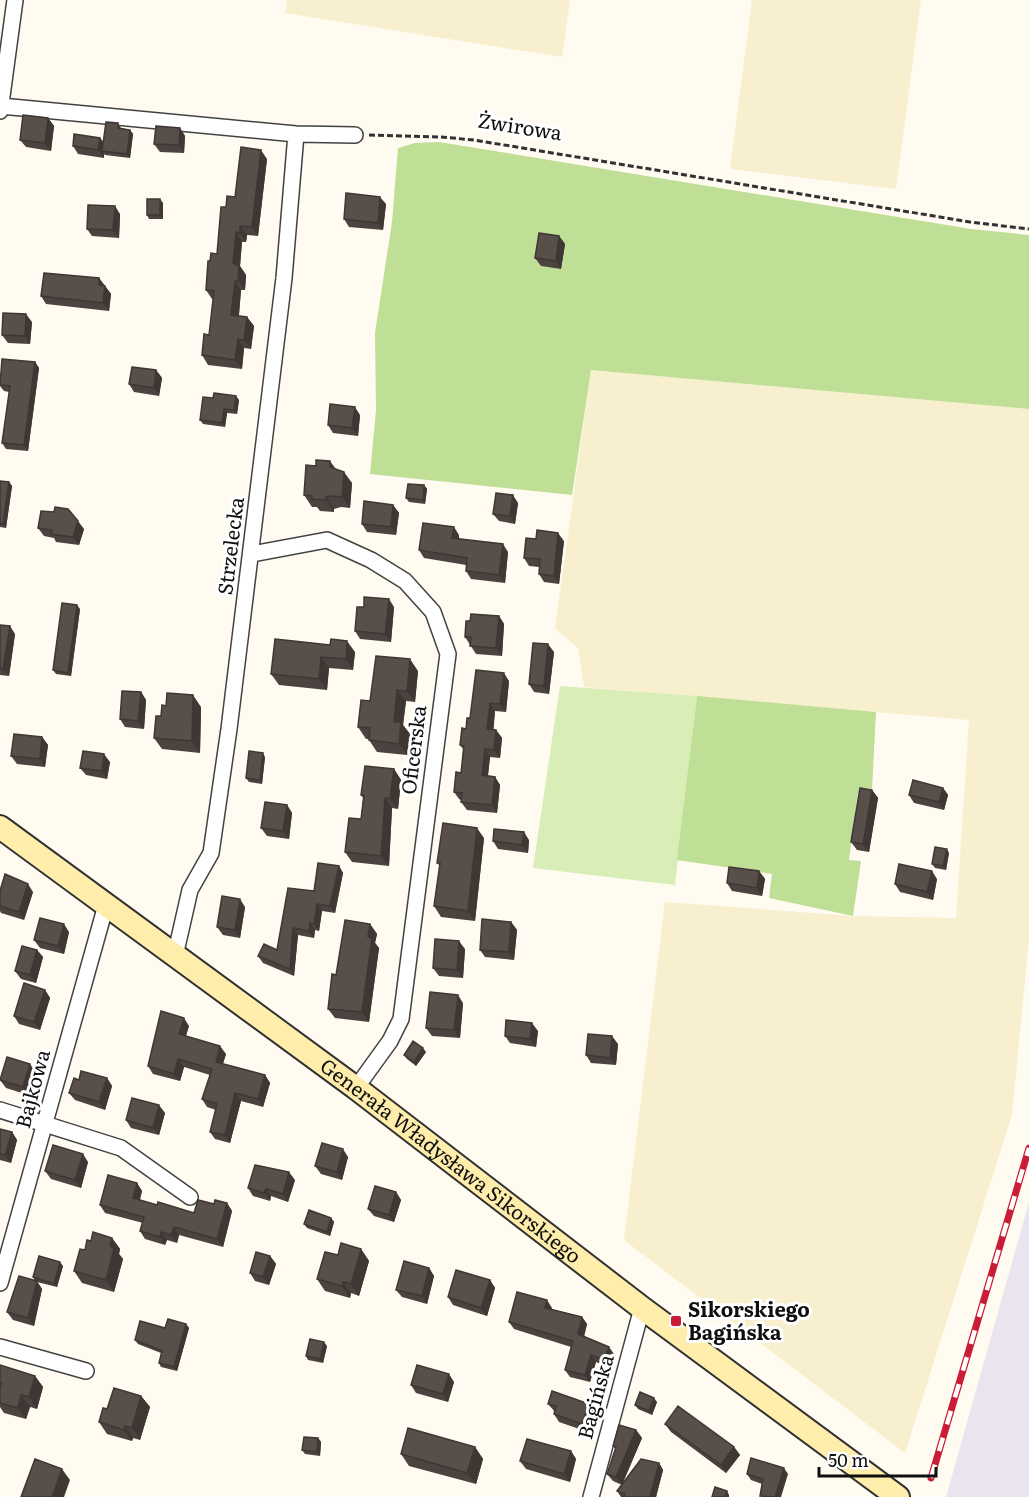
<svg xmlns="http://www.w3.org/2000/svg" width="1029" height="1497" font-family="Literata,serif">
	<style>
		.industrial { fill: #ebe3ee }
		.farmland { fill: #f7efce }
		.green { fill: #d9edb7 }
		.forest { fill: #bedf95 }
		.lines { fill: none; stroke-linecap: round; stroke-linejoin: round }
		.street-casing { stroke: #424242; stroke-width: 18 }
		.secondary-casing { stroke: #313131; stroke-width: 26 }
		.path { stroke: #313131; stroke-width: 3; stroke-dasharray: 6 3; stroke-linecap: butt }
		.street { stroke: #fff; stroke-width: 15 }
		.secondary { stroke: #ffedac; stroke-width: 22 }
		.rail-casing { stroke: #c91c37; stroke-width: 7 }
		.rail { stroke: #fff; stroke-width: 4.5; stroke-dasharray: 14; stroke-linecap: butt }
		.wall { fill: #4c4340 }
		.shaded-wall { fill: #3e3734 }
		.building { fill: #584e4a; stroke: #3e3734; stroke-width: 1.5 }
		.poi-dot { fill: #c91c37; stroke: #fff; stroke-width: 2 }
		.labels { text-anchor: middle; stroke-width: 6; stroke-linejoin: round; paint-order: stroke }
		.street-label { font-size: 20px; fill: #0f0f0f; stroke: #fff }
		.poi-label { font-size: 20px; font-weight: bold; fill: #0f0f0f; stroke: #fff; text-anchor: start }
	</style>
	<rect width="100%" height="100%" fill="#fffbf1"/>
	<path class="industrial" d="M 1029,1202 L 1029,1497 L 946,1497 Z"/>
	<path class="farmland" d="M 287,0 L 570,0 L 562,57 L 285,13 Z
		M 752,0 L 921,0 L 896,189 L 730,169 Z
		M 591,370 L 1029,409 L 1029,938 L 1012,1115 L 905,1453 L 624,1240 L 665,902 L 853,916 L 956,918 L 969,720 L 584,687 L 578,648 L 555,628 Z"/>
	<path class="green" d="M 560,686 L 697,696 L 675,885 L 533,868 Z"/>
	<path class="forest" d="M 439,142 L 971,229 L 1029,235 L 1029,409 L 591,370 L 572,495 L 370,474 L 376,410 L 375,333 L 392,222 L 398,148 L 415,143 Z
		M 697,696 L 876,712 L 872,790 L 858,793 L 849,860 L 861,861 L 853,916 L 769,898 L 772,874 L 677,860 Z"/>
	<g class="lines">
		<g class="street-casing">
			<path id="street" d="M 1,106 L 296,134 L 355,135
				M 0,111 L 15,0
				M 252,554 L 327,540 L 371,560 L 405,581 L 433,612 L 448,654 L 401,1019 L 390,1041 L 356,1088
				M 175,956 L 190,890 L 211,853 L 229,729 L 284,278 L 296,134
				M 0,1110 L 121,1148 L 190,1197
				M 0,1283 L 106,905
				M 0,1347 L 86,1371
				M 591,1497 L 642,1308"/>
		</g>
		<g class="secondary-casing">
			<g id="secondary">
				<path id="s1" d="M 0,827 L 356,1088 L 642,1308 L 898,1497"/>
			</g>
		</g>
		<path class="path" d="M 369,135 L 441,137 L 474,140 L 970,222 L 1029,229"/>
		<use href="#street" class="street"/>
		<use href="#secondary" class="secondary"/>
		<g class="rail-casing">
			<path id="rail" d="M 931,1478 L 1029,1148"/>
		</g>
		<use href="#rail" class="rail"/>
	</g>
	<path class="wall" d="M 48,118 L 54,126 L 51,151 L 26,147 L 20,140 Z
		M 118,123 L 121,128 L 130,130 L 133,134 L 130,158 L 105,155 L 104,154 L 104,158 L 78,154 L 73,146 L 100,138 L 103,142 Z
		M 180,128 L 185,136 L 184,153 L 160,152 L 154,144 Z
		M 267,159 L 258,236 L 247,235 L 246,242 L 242,242 L 240,266 L 246,275 L 245,290 L 241,290 L 239,316 L 247,317 L 254,326 L 251,349 L 244,348 L 242,369 L 208,365 L 202,355 L 209,335 L 213,299 L 212,299 L 206,290 L 210,261 L 217,254 L 226,207 Z
		M 163,203 L 163,219 L 149,219 L 147,215 Z
		M 386,204 L 383,230 L 349,227 L 344,219 Z
		M 120,214 L 119,238 L 92,236 L 87,229 Z
		M 559,236 L 565,244 L 561,269 L 541,266 L 535,258 Z
		M 99,278 L 111,294 L 109,311 L 46,304 L 41,296 Z
		M 32,322 L 30,344 L 8,343 L 2,335 Z
		M 35,362 L 39,368 L 28,451 L 6,449 L 2,443 L 9,392 L 4,391 L 0,386 L 0,382 Z
		M 156,370 L 162,378 L 159,396 L 134,392 L 129,384 Z
		M 213,398 L 239,400 L 237,414 L 227,413 L 225,427 L 203,424 L 200,420 Z
		M 360,415 L 358,436 L 333,433 L 328,425 Z
		M 336,469 L 352,483 L 350,508 L 341,507 L 334,509 L 334,512 L 320,511 L 317,507 L 312,507 L 304,495 Z
		M 0,481 L 9,482 L 12,486 L 6,528 L 0,527 Z
		M 424,485 L 427,489 L 425,504 L 409,502 L 406,498 Z
		M 518,503 L 515,524 L 499,521 L 493,514 Z
		M 393,505 L 399,513 L 396,535 L 367,532 L 362,524 Z
		M 38,528 L 84,529 L 79,545 L 56,542 L 54,538 L 44,536 Z
		M 459,535 L 459,539 L 508,552 L 505,583 L 471,579 L 466,571 L 466,565 L 424,558 L 419,550 Z
		M 564,541 L 559,584 L 544,582 L 539,574 L 539,567 L 529,566 L 524,558 Z
		M 364,607 L 394,607 L 391,642 L 360,639 L 355,631 Z
		M 80,609 L 71,676 L 56,674 L 53,670 Z
		M 499,616 L 504,624 L 502,656 L 476,654 L 465,637 L 470,621 Z
		M 0,625 L 15,634 L 9,676 L 0,675 Z
		M 275,639 L 355,652 L 353,670 L 329,668 L 327,690 L 279,685 L 271,674 Z
		M 554,652 L 549,694 L 534,692 L 529,684 Z
		M 418,671 L 415,702 L 406,701 L 403,725 L 410,734 L 407,755 L 377,752 L 369,740 L 369,739 L 366,739 L 358,727 L 370,701 Z
		M 509,681 L 506,712 L 495,711 L 493,730 L 496,730 L 502,738 L 500,758 L 490,757 L 488,776 L 495,777 L 500,785 L 497,813 L 467,810 L 461,802 L 461,800 L 459,799 L 454,792 L 461,773 L 463,749 L 460,745 L 466,729 Z
		M 141,692 L 146,700 L 144,729 L 125,727 L 120,719 Z
		M 201,707 L 200,753 L 162,749 L 154,738 L 161,716 Z
		M 42,737 L 48,745 L 45,767 L 17,764 L 11,756 Z
		M 265,757 L 262,784 L 249,782 L 246,778 Z
		M 110,762 L 107,779 L 86,775 L 80,768 Z
		M 394,769 L 401,780 L 398,809 L 392,808 L 389,866 L 352,862 L 345,852 L 361,819 L 363,798 L 361,795 Z
		M 943,788 L 948,795 L 944,810 L 914,803 L 909,795 Z
		M 872,790 L 878,798 L 869,852 L 857,850 L 851,842 Z
		M 287,805 L 292,813 L 289,839 L 267,836 L 261,828 Z
		M 484,838 L 475,921 L 441,917 L 434,906 L 440,866 L 437,863 Z
		M 529,840 L 528,853 L 498,849 L 493,841 Z
		M 949,853 L 946,870 L 935,868 L 932,864 Z
		M 339,866 L 343,873 L 335,913 L 322,911 L 319,931 L 315,930 L 314,938 L 298,935 L 294,976 L 263,963 L 258,956 L 277,950 L 314,891 Z
		M 759,871 L 765,879 L 762,896 L 732,891 L 727,883 Z
		M 937,879 L 933,900 L 900,892 L 895,884 Z
		M 0,891 L 33,892 L 24,920 L 1,913 L 0,911 Z
		M 245,907 L 240,938 L 223,935 L 217,927 Z
		M 511,922 L 517,930 L 514,960 L 485,957 L 480,950 Z
		M 370,924 L 377,934 L 375,943 L 379,948 L 369,1022 L 335,1018 L 328,1009 L 336,975 Z
		M 69,932 L 64,954 L 40,948 L 34,940 Z
		M 465,949 L 463,978 L 439,976 L 433,968 Z
		M 37,950 L 43,957 L 36,983 L 21,979 L 15,971 Z
		M 45,990 L 50,998 L 40,1030 L 19,1024 L 14,1016 Z
		M 463,1003 L 460,1038 L 432,1036 L 426,1028 Z
		M 189,1026 L 186,1036 L 226,1054 L 223,1064 L 265,1075 L 270,1083 L 263,1107 L 241,1101 L 230,1143 L 215,1139 L 210,1132 L 216,1110 L 207,1107 L 202,1099 L 210,1075 L 184,1067 L 180,1081 L 153,1074 L 148,1066 Z
		M 538,1031 L 536,1047 L 510,1043 L 505,1036 Z
		M 618,1044 L 616,1065 L 591,1063 L 586,1055 Z
		M 426,1052 L 416,1066 L 407,1059 L 404,1055 Z
		M 35,1071 L 28,1095 L 6,1088 L 0,1080 Z
		M 107,1078 L 112,1086 L 105,1110 L 75,1100 L 69,1093 L 79,1080 Z
		M 165,1113 L 159,1135 L 131,1128 L 126,1120 Z
		M 0,1129 L 12,1132 L 17,1140 L 11,1163 L 0,1160 Z
		M 348,1157 L 342,1180 L 321,1174 L 315,1166 Z
		M 88,1162 L 81,1188 L 51,1179 L 45,1171 Z
		M 295,1180 L 288,1202 L 271,1196 L 270,1201 L 253,1196 L 248,1188 Z
		M 137,1183 L 142,1191 L 140,1200 L 157,1205 L 194,1213 L 214,1204 L 227,1203 L 232,1211 L 223,1247 L 179,1235 L 177,1243 L 167,1240 L 165,1245 L 145,1239 L 140,1231 L 143,1223 L 105,1213 L 100,1205 Z
		M 396,1192 L 401,1200 L 394,1222 L 374,1216 L 368,1209 Z
		M 331,1218 L 334,1222 L 330,1236 L 307,1228 L 304,1224 Z
		M 112,1238 L 120,1249 L 119,1254 L 123,1259 L 114,1292 L 82,1283 L 74,1271 L 85,1250 L 91,1241 Z
		M 361,1249 L 369,1261 L 359,1296 L 351,1293 L 350,1298 L 325,1291 L 317,1279 L 338,1255 Z
		M 270,1256 L 276,1264 L 269,1285 L 255,1281 L 250,1273 Z
		M 63,1266 L 57,1287 L 37,1282 L 42,1289 L 34,1326 L 13,1320 L 7,1312 L 35,1281 L 33,1277 Z
		M 429,1268 L 434,1276 L 427,1304 L 402,1297 L 396,1290 Z
		M 490,1280 L 495,1288 L 487,1316 L 453,1305 L 448,1297 Z
		M 552,1308 L 552,1309 L 582,1317 L 587,1324 L 584,1336 L 614,1354 L 609,1368 L 596,1362 L 590,1382 L 570,1377 L 565,1370 L 571,1347 L 514,1329 L 509,1322 Z
		M 186,1324 L 189,1328 L 177,1371 L 161,1367 L 159,1363 L 161,1353 L 138,1344 L 135,1340 L 165,1328 Z
		M 327,1346 L 323,1363 L 308,1360 L 306,1356 Z
		M 0,1365 L 35,1376 L 43,1387 L 37,1409 L 30,1407 L 26,1419 L 4,1413 L 0,1407 Z
		M 454,1382 L 448,1402 L 416,1393 L 411,1385 Z
		M 141,1396 L 150,1407 L 140,1440 L 133,1438 L 132,1441 L 107,1434 L 99,1422 L 107,1409 Z
		M 657,1402 L 652,1415 L 638,1409 L 635,1405 Z
		M 548,1404 L 589,1404 L 595,1411 L 588,1432 L 559,1422 L 554,1414 L 555,1412 Z
		M 665,1424 L 734,1447 L 740,1455 L 726,1473 L 671,1432 Z
		M 636,1430 L 642,1438 L 622,1484 L 659,1463 L 663,1470 L 656,1497 L 621,1497 L 617,1491 L 622,1485 L 613,1481 L 607,1474 L 616,1450 L 613,1446 Z
		M 318,1438 L 321,1442 L 320,1456 L 305,1454 L 302,1450 Z
		M 475,1447 L 483,1459 L 476,1484 L 409,1466 L 401,1454 Z
		M 571,1451 L 576,1459 L 570,1482 L 526,1469 L 520,1461 Z
		M 747,1474 L 788,1474 L 762,1484 L 751,1480 Z"/>
	<path class="shaded-wall" d="M 48,118 L 54,126 L 51,151 L 45,143 Z
		M 180,128 L 185,136 L 184,153 L 179,145 Z
		M 130,130 L 133,134 L 130,158 L 127,154 Z
		M 100,138 L 106,145 L 102,151 L 104,154 L 104,158 L 98,150 Z
		M 261,150 L 267,159 L 258,236 L 252,227 Z
		M 380,197 L 386,204 L 383,230 L 378,223 Z
		M 160,199 L 163,203 L 163,219 L 160,215 Z
		M 115,206 L 120,214 L 119,238 L 113,230 Z
		M 240,226 L 247,235 L 246,242 L 240,233 Z
		M 236,232 L 242,242 L 240,266 L 246,275 L 245,290 L 238,281 L 233,263 Z
		M 559,236 L 565,244 L 561,269 L 556,261 Z
		M 99,278 L 105,286 L 99,285 Z
		M 235,281 L 241,290 L 238,324 L 231,315 Z
		M 105,286 L 111,294 L 109,311 L 103,303 Z
		M 26,314 L 32,322 L 30,344 L 25,336 Z
		M 247,317 L 254,326 L 251,349 L 244,340 Z
		M 238,339 L 244,348 L 242,369 L 235,360 Z
		M 35,362 L 39,368 L 28,451 L 24,445 Z
		M 156,370 L 162,378 L 159,396 L 154,388 Z
		M 236,396 L 239,400 L 237,414 L 234,410 Z
		M 355,407 L 360,415 L 358,436 L 352,428 Z
		M 224,409 L 227,413 L 225,427 L 222,423 Z
		M 330,461 L 338,472 L 330,467 Z
		M 344,472 L 352,483 L 350,508 L 342,497 Z
		M 9,482 L 12,486 L 6,528 L 3,524 Z
		M 424,485 L 427,489 L 425,504 L 423,500 Z
		M 513,495 L 518,503 L 515,524 L 510,516 Z
		M 326,497 L 334,509 L 334,512 L 326,500 Z
		M 393,505 L 399,513 L 396,535 L 391,527 Z
		M 78,521 L 84,529 L 79,545 L 73,537 Z
		M 454,527 L 459,535 L 458,546 L 452,538 Z
		M 558,533 L 564,541 L 559,584 L 554,576 Z
		M 503,544 L 508,552 L 505,583 L 499,575 Z
		M 389,599 L 394,607 L 391,642 L 385,634 Z
		M 77,605 L 80,609 L 71,676 L 68,673 Z
		M 499,616 L 504,624 L 502,656 L 496,648 Z
		M 10,626 L 15,634 L 9,676 L 3,669 Z
		M 347,641 L 355,652 L 353,670 L 346,659 Z
		M 548,644 L 554,652 L 549,694 L 544,686 Z
		M 321,657 L 329,668 L 327,690 L 319,679 Z
		M 410,659 L 418,671 L 415,702 L 407,691 Z
		M 504,673 L 509,681 L 506,712 L 500,704 Z
		M 397,690 L 406,701 L 403,725 L 410,734 L 407,755 L 399,744 L 394,722 Z
		M 141,692 L 146,700 L 144,729 L 138,721 Z
		M 193,695 L 201,707 L 200,753 L 192,741 Z
		M 490,703 L 495,711 L 493,737 L 487,729 Z
		M 496,730 L 502,738 L 500,758 L 494,750 Z
		M 42,737 L 48,745 L 45,767 L 40,759 Z
		M 485,749 L 490,757 L 487,783 L 482,775 Z
		M 263,753 L 265,757 L 262,784 L 260,780 Z
		M 104,754 L 110,762 L 107,779 L 102,771 Z
		M 394,769 L 401,780 L 398,809 L 390,799 Z
		M 495,777 L 500,785 L 497,813 L 492,805 Z
		M 943,788 L 948,795 L 944,810 L 939,802 Z
		M 872,790 L 878,798 L 869,852 L 863,844 Z
		M 385,798 L 392,808 L 389,866 L 381,856 Z
		M 287,805 L 292,813 L 289,839 L 283,831 Z
		M 477,828 L 484,838 L 475,921 L 468,911 Z
		M 524,832 L 529,840 L 528,853 L 522,845 Z
		M 947,849 L 949,853 L 946,870 L 943,866 Z
		M 339,866 L 343,873 L 335,913 L 330,906 Z
		M 759,871 L 765,879 L 762,896 L 757,888 Z
		M 932,871 L 937,879 L 933,900 L 927,892 Z
		M 28,884 L 33,892 L 24,920 L 19,912 Z
		M 240,899 L 245,907 L 240,938 L 235,930 Z
		M 317,904 L 322,911 L 319,931 L 314,924 Z
		M 511,922 L 517,930 L 514,960 L 509,952 Z
		M 310,923 L 315,930 L 314,938 L 309,931 Z
		M 64,924 L 69,932 L 64,954 L 58,946 Z
		M 370,924 L 377,934 L 375,943 L 379,948 L 369,1022 L 362,1012 L 368,937 Z
		M 293,928 L 298,935 L 294,976 L 290,969 Z
		M 459,941 L 465,949 L 463,978 L 457,970 Z
		M 37,950 L 43,957 L 36,983 L 30,975 Z
		M 45,990 L 50,998 L 40,1030 L 34,1022 Z
		M 458,995 L 463,1003 L 460,1038 L 454,1030 Z
		M 184,1018 L 189,1026 L 184,1041 L 179,1034 Z
		M 532,1023 L 538,1031 L 536,1047 L 530,1039 Z
		M 612,1036 L 618,1044 L 616,1065 L 610,1058 Z
		M 220,1046 L 226,1054 L 221,1069 L 216,1062 Z
		M 423,1048 L 426,1052 L 416,1066 L 414,1062 Z
		M 178,1059 L 184,1067 L 180,1081 L 174,1074 Z
		M 30,1064 L 35,1071 L 28,1095 L 23,1087 Z
		M 265,1075 L 270,1083 L 263,1107 L 258,1099 Z
		M 107,1078 L 112,1086 L 105,1110 L 99,1102 Z
		M 235,1093 L 241,1101 L 230,1143 L 225,1135 Z
		M 159,1105 L 165,1113 L 159,1135 L 153,1128 Z
		M 12,1132 L 17,1140 L 11,1163 L 5,1155 Z
		M 343,1149 L 348,1157 L 342,1180 L 337,1172 Z
		M 83,1154 L 88,1162 L 81,1188 L 75,1180 Z
		M 289,1172 L 295,1180 L 288,1202 L 283,1194 Z
		M 137,1183 L 142,1191 L 138,1205 L 133,1198 Z
		M 266,1189 L 271,1196 L 270,1201 L 264,1193 Z
		M 396,1192 L 401,1200 L 394,1222 L 389,1215 Z
		M 227,1203 L 232,1211 L 223,1247 L 217,1239 Z
		M 331,1218 L 334,1222 L 330,1236 L 327,1232 Z
		M 174,1227 L 179,1235 L 177,1243 L 171,1235 Z
		M 161,1232 L 167,1240 L 165,1245 L 160,1237 Z
		M 112,1238 L 120,1249 L 119,1254 L 123,1259 L 114,1292 L 106,1280 L 110,1246 Z
		M 361,1249 L 369,1261 L 359,1296 L 351,1284 Z
		M 270,1256 L 276,1264 L 269,1285 L 263,1277 Z
		M 60,1262 L 63,1266 L 57,1287 L 54,1284 Z
		M 429,1268 L 434,1276 L 427,1304 L 422,1296 Z
		M 490,1280 L 495,1288 L 487,1316 L 481,1308 Z
		M 37,1281 L 42,1289 L 34,1326 L 28,1318 Z
		M 343,1282 L 351,1293 L 350,1298 L 342,1286 Z
		M 547,1300 L 552,1308 L 550,1315 L 545,1308 Z
		M 582,1317 L 587,1324 L 583,1341 L 578,1334 Z
		M 186,1324 L 189,1328 L 177,1371 L 174,1367 Z
		M 324,1342 L 327,1346 L 323,1363 L 320,1359 Z
		M 609,1347 L 614,1354 L 609,1368 L 604,1360 Z
		M 591,1355 L 596,1362 L 590,1382 L 585,1375 Z
		M 449,1374 L 454,1382 L 448,1402 L 443,1394 Z
		M 35,1376 L 43,1387 L 37,1409 L 29,1397 Z
		M 21,1395 L 30,1407 L 26,1419 L 18,1408 Z
		M 141,1396 L 150,1407 L 140,1440 L 132,1428 Z
		M 654,1398 L 657,1402 L 652,1415 L 649,1411 Z
		M 589,1404 L 595,1411 L 588,1432 L 582,1424 Z
		M 125,1426 L 133,1438 L 132,1441 L 124,1430 Z
		M 636,1430 L 642,1438 L 622,1485 L 616,1477 Z
		M 318,1438 L 321,1442 L 320,1456 L 317,1452 Z
		M 475,1447 L 483,1459 L 476,1484 L 467,1473 Z
		M 734,1447 L 740,1455 L 726,1473 L 721,1465 Z
		M 571,1451 L 576,1459 L 570,1482 L 564,1474 Z
		M 659,1463 L 663,1470 L 656,1497 L 650,1497 Z
		M 784,1468 L 788,1474 L 781,1497 L 775,1497 Z
		M 62,1469 L 70,1480 L 64,1497 L 52,1497 Z
		M 727,1491 L 729,1495 L 729,1497 L 725,1497 Z"/>
	<path class="building" d="M 23,115 L 48,118 L 45,143 L 20,140 Z
		M 106,122 L 118,123 L 118,128 L 130,130 L 127,154 L 102,151 Z
		M 156,126 L 180,128 L 179,145 L 154,144 Z
		M 74,134 L 100,138 L 98,150 L 73,146 Z
		M 241,147 L 261,150 L 252,227 L 240,226 L 240,233 L 236,232 L 233,263 L 239,266 L 238,281 L 235,281 L 231,315 L 247,317 L 244,340 L 238,339 L 235,360 L 202,355 L 204,334 L 209,335 L 214,291 L 206,290 L 208,261 L 210,261 L 211,253 L 217,254 L 221,207 L 226,207 L 227,196 L 235,197 Z
		M 346,193 L 380,197 L 378,223 L 344,219 Z
		M 147,199 L 160,199 L 160,215 L 147,215 Z
		M 88,205 L 115,206 L 113,230 L 87,229 Z
		M 539,233 L 559,236 L 556,261 L 535,258 Z
		M 44,273 L 99,278 L 99,285 L 105,286 L 103,303 L 41,296 Z
		M 3,313 L 26,314 L 25,336 L 2,335 Z
		M 2,359 L 35,362 L 24,445 L 2,443 L 10,386 L 0,385 Z
		M 132,367 L 156,370 L 154,388 L 129,384 Z
		M 214,393 L 236,396 L 234,410 L 224,409 L 222,423 L 200,420 L 203,397 L 213,398 Z
		M 330,404 L 355,407 L 352,428 L 328,425 Z
		M 316,460 L 330,461 L 330,467 L 344,472 L 342,497 L 333,496 L 326,497 L 326,500 L 312,499 L 312,496 L 304,495 L 306,465 L 316,466 Z
		M 0,481 L 9,482 L 3,524 L 0,524 Z
		M 408,484 L 424,485 L 423,500 L 406,498 Z
		M 496,493 L 513,495 L 510,516 L 493,514 Z
		M 364,501 L 393,505 L 391,527 L 362,524 Z
		M 55,507 L 68,509 L 78,521 L 73,537 L 51,534 L 52,530 L 38,528 L 41,511 L 54,512 Z
		M 423,523 L 454,527 L 452,538 L 503,544 L 499,575 L 466,571 L 467,558 L 419,550 Z
		M 537,530 L 558,533 L 554,576 L 539,574 L 540,559 L 524,558 L 526,538 L 536,539 Z
		M 364,597 L 389,599 L 385,634 L 355,631 L 357,607 L 364,607 Z
		M 62,603 L 77,605 L 68,673 L 53,670 Z
		M 471,614 L 499,616 L 496,648 L 470,646 L 471,637 L 465,637 L 466,621 L 470,621 Z
		M 0,625 L 10,626 L 3,669 L 0,668 Z
		M 275,639 L 330,645 L 331,639 L 347,641 L 346,659 L 321,657 L 319,679 L 271,674 Z
		M 533,643 L 548,644 L 544,686 L 529,684 Z
		M 376,656 L 410,659 L 407,691 L 397,690 L 394,722 L 401,722 L 399,744 L 369,740 L 370,728 L 358,727 L 361,700 L 370,701 Z
		M 476,670 L 504,673 L 500,704 L 490,703 L 487,729 L 496,730 L 494,750 L 485,749 L 482,775 L 495,777 L 492,805 L 461,802 L 462,793 L 454,792 L 456,772 L 461,773 L 464,746 L 460,745 L 462,728 L 466,729 L 467,718 L 470,718 Z
		M 122,691 L 141,692 L 138,721 L 120,719 Z
		M 167,693 L 193,695 L 192,741 L 154,738 L 156,716 L 161,716 L 162,705 L 166,706 Z
		M 14,734 L 42,737 L 40,759 L 11,756 Z
		M 83,751 L 104,754 L 102,771 L 80,768 Z
		M 249,751 L 263,753 L 260,780 L 246,778 Z
		M 365,766 L 394,769 L 390,799 L 385,798 L 381,856 L 345,852 L 349,818 L 361,819 L 364,795 L 361,795 Z
		M 913,780 L 943,788 L 939,802 L 909,795 Z
		M 860,788 L 872,790 L 863,844 L 851,842 Z
		M 265,802 L 287,805 L 283,831 L 261,828 Z
		M 443,823 L 477,828 L 468,911 L 434,906 L 440,863 L 437,863 Z
		M 494,829 L 524,832 L 522,845 L 493,841 Z
		M 935,847 L 947,849 L 943,866 L 932,864 Z
		M 318,863 L 339,866 L 330,906 L 317,904 L 314,924 L 310,923 L 309,931 L 293,928 L 290,969 L 258,956 L 264,944 L 277,950 L 288,888 L 314,891 Z
		M 899,864 L 932,871 L 927,892 L 895,884 Z
		M 729,867 L 759,871 L 757,888 L 727,883 Z
		M 5,874 L 28,884 L 19,912 L 0,906 L 0,891 Z
		M 222,896 L 240,899 L 235,930 L 217,927 Z
		M 40,918 L 64,924 L 58,946 L 34,940 Z
		M 482,919 L 511,922 L 509,952 L 480,950 Z
		M 345,920 L 370,924 L 368,937 L 372,938 L 362,1012 L 328,1009 L 332,974 L 336,975 Z
		M 435,939 L 459,941 L 457,970 L 433,968 Z
		M 22,946 L 37,950 L 30,975 L 15,971 Z
		M 24,983 L 45,990 L 34,1022 L 14,1016 Z
		M 430,992 L 458,995 L 454,1030 L 426,1028 Z
		M 161,1011 L 184,1018 L 179,1034 L 220,1046 L 216,1062 L 265,1075 L 258,1099 L 235,1093 L 225,1135 L 210,1132 L 217,1104 L 202,1099 L 212,1069 L 178,1059 L 174,1074 L 148,1066 Z
		M 506,1020 L 532,1023 L 530,1039 L 505,1036 Z
		M 588,1034 L 612,1036 L 610,1058 L 586,1055 Z
		M 413,1041 L 423,1048 L 414,1062 L 404,1055 Z
		M 7,1057 L 30,1064 L 23,1087 L 0,1080 Z
		M 81,1071 L 107,1078 L 99,1102 L 69,1093 L 74,1078 L 79,1080 Z
		M 132,1098 L 159,1105 L 153,1128 L 126,1120 Z
		M 0,1129 L 12,1132 L 5,1155 L 0,1154 Z
		M 322,1143 L 343,1149 L 337,1172 L 315,1166 Z
		M 53,1145 L 83,1154 L 75,1180 L 45,1171 Z
		M 255,1165 L 289,1172 L 283,1194 L 266,1189 L 264,1193 L 248,1188 Z
		M 108,1175 L 137,1183 L 133,1198 L 157,1205 L 158,1202 L 194,1213 L 198,1200 L 214,1204 L 215,1200 L 227,1203 L 217,1239 L 174,1227 L 171,1235 L 161,1232 L 160,1237 L 140,1231 L 144,1217 L 100,1205 Z
		M 375,1186 L 396,1192 L 389,1215 L 368,1209 Z
		M 309,1210 L 331,1218 L 327,1232 L 304,1224 Z
		M 93,1232 L 112,1238 L 110,1246 L 114,1248 L 106,1280 L 74,1271 L 80,1249 L 85,1250 L 87,1240 L 91,1241 Z
		M 341,1243 L 361,1249 L 351,1284 L 343,1282 L 342,1286 L 317,1279 L 325,1252 L 338,1255 Z
		M 256,1252 L 270,1256 L 263,1277 L 250,1273 Z
		M 39,1256 L 60,1262 L 54,1284 L 33,1277 Z
		M 404,1261 L 429,1268 L 422,1296 L 396,1290 Z
		M 456,1270 L 490,1280 L 481,1308 L 448,1297 Z
		M 19,1276 L 37,1281 L 28,1318 L 7,1312 Z
		M 517,1292 L 547,1300 L 545,1308 L 582,1317 L 578,1334 L 609,1347 L 604,1360 L 591,1355 L 585,1375 L 565,1370 L 573,1341 L 509,1322 Z
		M 168,1319 L 186,1324 L 174,1367 L 159,1363 L 162,1351 L 135,1340 L 140,1321 L 165,1328 Z
		M 310,1339 L 324,1342 L 320,1359 L 306,1356 Z
		M 0,1365 L 35,1376 L 29,1397 L 21,1395 L 18,1408 L 0,1403 L 0,1388 L 2,1383 L 0,1382 Z
		M 417,1365 L 449,1374 L 443,1394 L 411,1385 Z
		M 114,1388 L 141,1396 L 132,1428 L 125,1426 L 124,1430 L 99,1422 L 103,1408 L 107,1409 Z
		M 552,1391 L 589,1404 L 582,1424 L 554,1414 L 556,1406 L 548,1404 Z
		M 640,1392 L 654,1398 L 649,1411 L 635,1405 Z
		M 678,1406 L 734,1447 L 721,1465 L 665,1424 Z
		M 619,1425 L 636,1430 L 616,1477 L 607,1474 L 616,1447 L 613,1446 Z
		M 408,1428 L 475,1447 L 467,1473 L 401,1454 Z
		M 304,1437 L 318,1438 L 317,1452 L 302,1450 Z
		M 527,1439 L 571,1451 L 564,1474 L 520,1461 Z
		M 751,1458 L 784,1468 L 775,1497 L 760,1496 L 763,1479 L 747,1474 Z
		M 35,1459 L 62,1469 L 52,1497 L 21,1497 Z
		M 641,1459 L 659,1463 L 650,1497 L 624,1497 L 625,1494 L 617,1491 Z
		M 715,1487 L 727,1491 L 725,1497 L 712,1497 Z"/>
	<rect class="poi-dot" x="670" y="1315" width="12" height="12" rx="3"/>
	<g class="labels">
		<g class="street-label">
			<text transform="translate(520 127) rotate(9)" y="7">Żwirowa</text>
			<text transform="translate(231 546) rotate(-83)" y="7">Strzelecka</text>
			<text transform="translate(414 750) rotate(-83)" y="7">Oficerska</text>
			<text transform="translate(33 1089) rotate(-75)" y="7">Bajkowa</text>
			<text dy="7" stroke="none"><textPath href="#s1" startOffset="561">Generała Władysława Sikorskiego</textPath></text>
			<text transform="translate(596 1397) rotate(-75)" y="7">Bagińska</text>
		</g>
		<g class="poi-label">
			<text x="688" y="1317">Sikorskiego<tspan x="688" dy="23">Bagińska</tspan></text>
		</g>
	</g>
	<path d="M819 1467v9h117v-9" fill="none" stroke="#0f0f0f" stroke-width="3"/>
	<text x="828" y="1467" font-size="18" fill="#0f0f0f" stroke="#ffffff" stroke-width="4.5" paint-order="stroke">50 m</text>
</svg>
